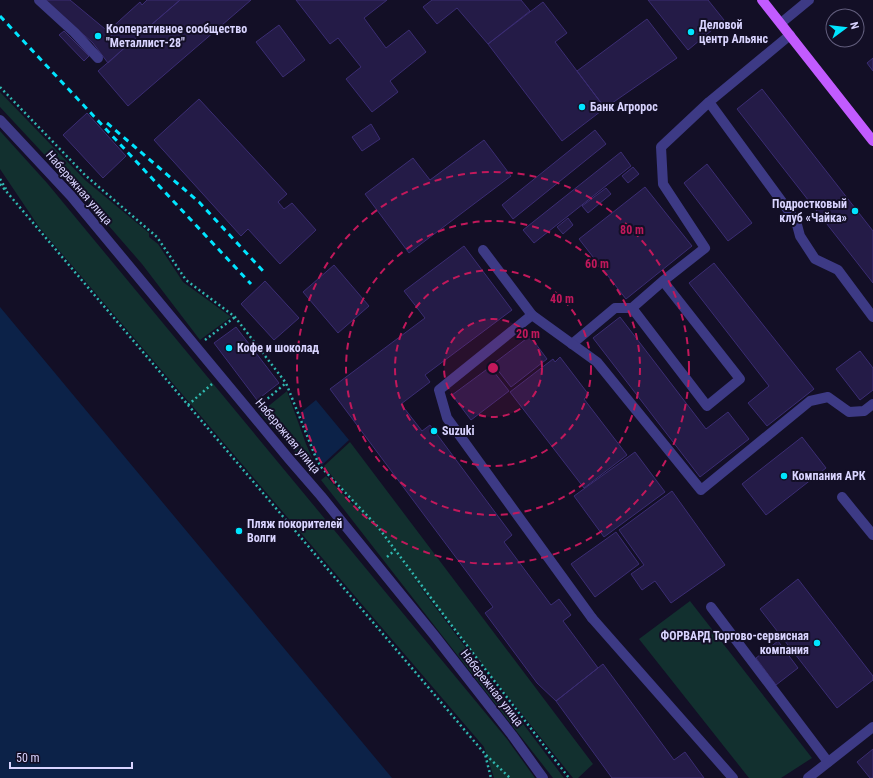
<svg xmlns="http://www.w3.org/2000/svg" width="873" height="778" font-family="'Roboto Condensed',sans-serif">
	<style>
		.green { fill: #12302f }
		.water { fill: #0c2248 }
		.building { fill: #241b47; stroke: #3b2d73 }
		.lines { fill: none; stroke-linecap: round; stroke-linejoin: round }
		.path { stroke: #2fb8b0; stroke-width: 2.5; stroke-dasharray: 2 3; stroke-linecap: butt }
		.service { stroke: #3d3a85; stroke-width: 10 }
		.pedestrian { stroke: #3d3a85; stroke-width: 10 }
		.minor { stroke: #3d3a85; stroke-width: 10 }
		.primary { stroke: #c25bff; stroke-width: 10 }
		.rail { stroke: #00e5ff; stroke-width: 3; stroke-dasharray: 6 5; stroke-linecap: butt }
		.ring { fill: none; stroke: #c2185b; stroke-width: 2; stroke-dasharray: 7 5 }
		.poi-dot { fill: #00e5ff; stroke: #130f26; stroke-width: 1.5 }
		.labels { text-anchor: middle; stroke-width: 4; stroke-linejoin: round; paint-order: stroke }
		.poi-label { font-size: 12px; font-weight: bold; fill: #d9d4ff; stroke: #130f26; text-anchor: start }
		.street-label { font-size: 12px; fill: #d9d4ff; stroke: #130f26 }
		.centre { fill: #c2185b; stroke: #130f26; stroke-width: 2 }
		.ring-label { font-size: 12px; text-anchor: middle; font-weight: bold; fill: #c2185b; stroke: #130f26; stroke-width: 4; stroke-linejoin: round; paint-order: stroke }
	</style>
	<rect width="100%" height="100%" fill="#130f26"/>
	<path class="green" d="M 0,92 L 85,180 L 149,233 L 149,237 L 158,244 L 183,282 L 231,317 L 200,340 L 142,264 L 82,195 L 0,107 Z
		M 0,131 L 47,183 L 507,739 L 535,778 L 494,778 L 484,747 L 39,227 L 0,169 Z
		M 287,391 L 306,444 L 313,460 L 306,465 L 260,413 Z
		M 350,442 L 593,764 L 578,778 L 573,778 L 411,575 L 564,778 L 553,778 L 321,480 L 326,476 L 363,515 L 324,466 Z
		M 690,601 L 812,758 L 781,778 L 749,778 L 639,639 Z"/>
	<path class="water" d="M 0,307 L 392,778 L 0,778 Z
		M 316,400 L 349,440 L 322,465 L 316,456 L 300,413 Z"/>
	<path class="building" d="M 44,0 L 70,0 L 105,29 L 123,49 L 108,63 L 93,43 Z
		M 147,0 L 180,0 L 123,49 L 108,31 L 140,2 L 142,5 Z
		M 180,0 L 251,0 L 128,106 L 98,71 Z
		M 296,0 L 387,0 L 364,18 L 386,48 L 409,30 L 426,52 L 390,81 L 398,92 L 372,112 L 346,79 L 361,67 L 338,38 L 330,44 Z
		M 432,0 L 521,0 L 530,11 L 488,44 L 457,8 L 437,24 L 423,7 Z
		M 648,0 L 708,0 L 724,20 L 688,50 Z
		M 543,2 L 567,33 L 555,42 L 605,108 L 562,141 L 488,44 Z
		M 647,19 L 677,58 L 605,108 L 577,71 Z
		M 279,25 L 305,60 L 283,77 L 256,42 Z
		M 64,31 L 89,56 L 84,61 L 59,35 Z
		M 873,58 L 873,71 L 867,63 Z
		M 762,89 L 873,231 L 873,283 L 737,109 Z
		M 199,99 L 287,194 L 278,202 L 284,209 L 292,203 L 316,230 L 280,264 L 248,229 L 241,236 L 154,140 Z
		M 87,113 L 126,156 L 103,178 L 63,135 Z
		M 371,124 L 380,139 L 362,151 L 352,137 Z
		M 595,130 L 606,144 L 513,219 L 502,205 Z
		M 484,140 L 511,176 L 409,253 L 365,194 L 413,158 L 430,180 Z
		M 621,152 L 631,166 L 534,243 L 523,230 Z
		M 707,164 L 752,223 L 728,241 L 684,183 Z
		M 633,167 L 639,174 L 628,183 L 622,176 Z
		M 645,187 L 692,246 L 626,299 L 579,239 Z
		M 606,188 L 611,194 L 588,213 L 582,206 Z
		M 568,218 L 573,225 L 563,234 L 557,227 Z
		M 464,246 L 512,310 L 425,375 L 430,382 L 401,404 L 422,431 L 430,425 L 512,535 L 504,542 L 551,605 L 559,599 L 571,615 L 563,621 L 598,668 L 556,701 L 537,683 L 485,613 L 493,607 L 330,389 L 425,318 L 404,291 Z
		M 714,263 L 814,389 L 767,426 L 748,403 L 769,386 L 689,283 Z
		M 334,265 L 369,306 L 338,333 L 303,292 Z
		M 265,281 L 299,318 L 274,340 L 241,304 Z
		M 620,317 L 706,429 L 728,412 L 749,439 L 700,477 L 593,338 Z
		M 236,327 L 279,383 L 257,400 L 214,343 Z
		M 530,336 L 547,359 L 511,387 L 493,364 Z
		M 860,351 L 873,368 L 873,390 L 860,400 L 836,369 Z
		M 560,357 L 589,395 L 584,399 L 627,455 L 584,488 L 510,392 L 553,359 L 555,362 Z
		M 490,367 L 509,391 L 471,420 L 452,395 Z
		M 802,437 L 826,468 L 766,515 L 742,484 Z
		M 635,452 L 665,492 L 604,537 L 574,496 Z
		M 672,491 L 725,565 L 671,603 L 655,581 L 642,590 L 631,574 L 644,565 L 619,530 Z
		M 616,532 L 639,564 L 595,597 L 571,564 Z
		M 798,579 L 873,676 L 873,680 L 837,708 L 760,609 Z
		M 778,641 L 798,668 L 776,685 L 756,658 Z
		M 603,664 L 674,760 L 685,752 L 704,778 L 612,778 L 556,701 Z
		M 873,749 L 873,778 L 870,778 L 857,762 Z"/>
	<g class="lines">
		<path class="path" d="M 0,87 L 85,175 L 157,237 L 186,280 L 235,317 L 286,383 L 316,458 L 321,467 L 378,527 L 449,622 L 569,778
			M 0,179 L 6,189
			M 0,184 L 485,754 L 491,778
			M 205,340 L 235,317
			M 188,405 L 212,384
			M 260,405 L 286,383
			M 387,557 L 395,550
			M 486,755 L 510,778"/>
		<path class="service" d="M 39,0 L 74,32 L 98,58
			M 790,35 L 709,102 L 796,221 L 800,236 L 815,259 L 838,270 L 873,317
			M 483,250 L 532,315 L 439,390 L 447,418 L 592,618
			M 632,308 L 663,281
			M 572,344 L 615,308 L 632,308 L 707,406 L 740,379 L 663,281 L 705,248 L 663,184 L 661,147 L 709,102
			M 842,497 L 873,535
			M 711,607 L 828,762"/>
		<path class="pedestrian" d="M 0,120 L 71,196 L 289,459 L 321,496 L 434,635 L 512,735 L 543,778"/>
		<path class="minor" d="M 781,23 L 809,0
			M 532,315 L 597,362 L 701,490 L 810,401 L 828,397 L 849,412 L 864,411 L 873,404
			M 592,618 L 733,778
			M 808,778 L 873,727"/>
		<path class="primary" d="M 762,0 L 873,141"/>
		<path class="rail" d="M 0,16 L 251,284
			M 107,123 L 199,202 L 264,272"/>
	</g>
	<circle cx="493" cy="368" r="49" fill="#c2185b" fill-opacity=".12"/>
	<g class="ring">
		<circle cx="493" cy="368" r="49"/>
		<circle cx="493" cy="368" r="98"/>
		<circle cx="493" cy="368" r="147"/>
		<circle cx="493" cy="368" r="196"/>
	</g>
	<g class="poi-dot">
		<circle cx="691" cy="32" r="4"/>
		<circle cx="98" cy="36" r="4"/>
		<circle cx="582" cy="107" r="4"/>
		<circle cx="855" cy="211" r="4"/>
		<circle cx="229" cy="348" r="4"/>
		<circle cx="434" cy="431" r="4"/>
		<circle cx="784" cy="476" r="4"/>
		<circle cx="239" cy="531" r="4"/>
		<circle cx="817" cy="643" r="4"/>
	</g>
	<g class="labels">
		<g class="poi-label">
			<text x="699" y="29">Деловой<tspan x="699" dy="14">центр Альянс</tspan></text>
			<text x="106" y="33">Кооперативное сообщество<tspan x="106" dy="14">"Металлист-28"</tspan></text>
			<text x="590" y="111">Банк Агророс</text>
			<text x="847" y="208" text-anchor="end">Подростковый<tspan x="847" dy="14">клуб «Чайка»</tspan></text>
			<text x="237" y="352">Кофе и шоколад</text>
			<text x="442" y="435">Suzuki</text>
			<text x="792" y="480">Компания АРК</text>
			<text x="247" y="528">Пляж покорителей<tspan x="247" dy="14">Волги</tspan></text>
			<text x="809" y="640" text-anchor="end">ФОРВАРД Торгово-сервисная<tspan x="809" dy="14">компания</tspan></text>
		</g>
		<g class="street-label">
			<text transform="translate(79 188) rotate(49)" y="4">Набережная улица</text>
			<text transform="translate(288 436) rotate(50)" y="4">Набережная улица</text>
			<text transform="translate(492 688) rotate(52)" y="4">Набережная улица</text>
		</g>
	</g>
	<circle cx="493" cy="368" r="6" class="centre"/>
	<g class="ring-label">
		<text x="632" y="234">80 m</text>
		<text x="597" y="268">60 m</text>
		<text x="562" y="303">40 m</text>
		<text x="528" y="338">20 m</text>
	</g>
	<g transform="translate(845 28) rotate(75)"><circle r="19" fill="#130f26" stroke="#625e7d"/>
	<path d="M0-3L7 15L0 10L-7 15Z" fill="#00e5ff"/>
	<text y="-6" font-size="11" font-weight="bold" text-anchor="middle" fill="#d9d4ff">N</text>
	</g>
	<path d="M10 762v6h122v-6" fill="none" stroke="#d9d4ff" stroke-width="2"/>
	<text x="16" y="762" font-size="12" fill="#d9d4ff" stroke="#130f26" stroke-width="3" paint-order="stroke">50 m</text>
</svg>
